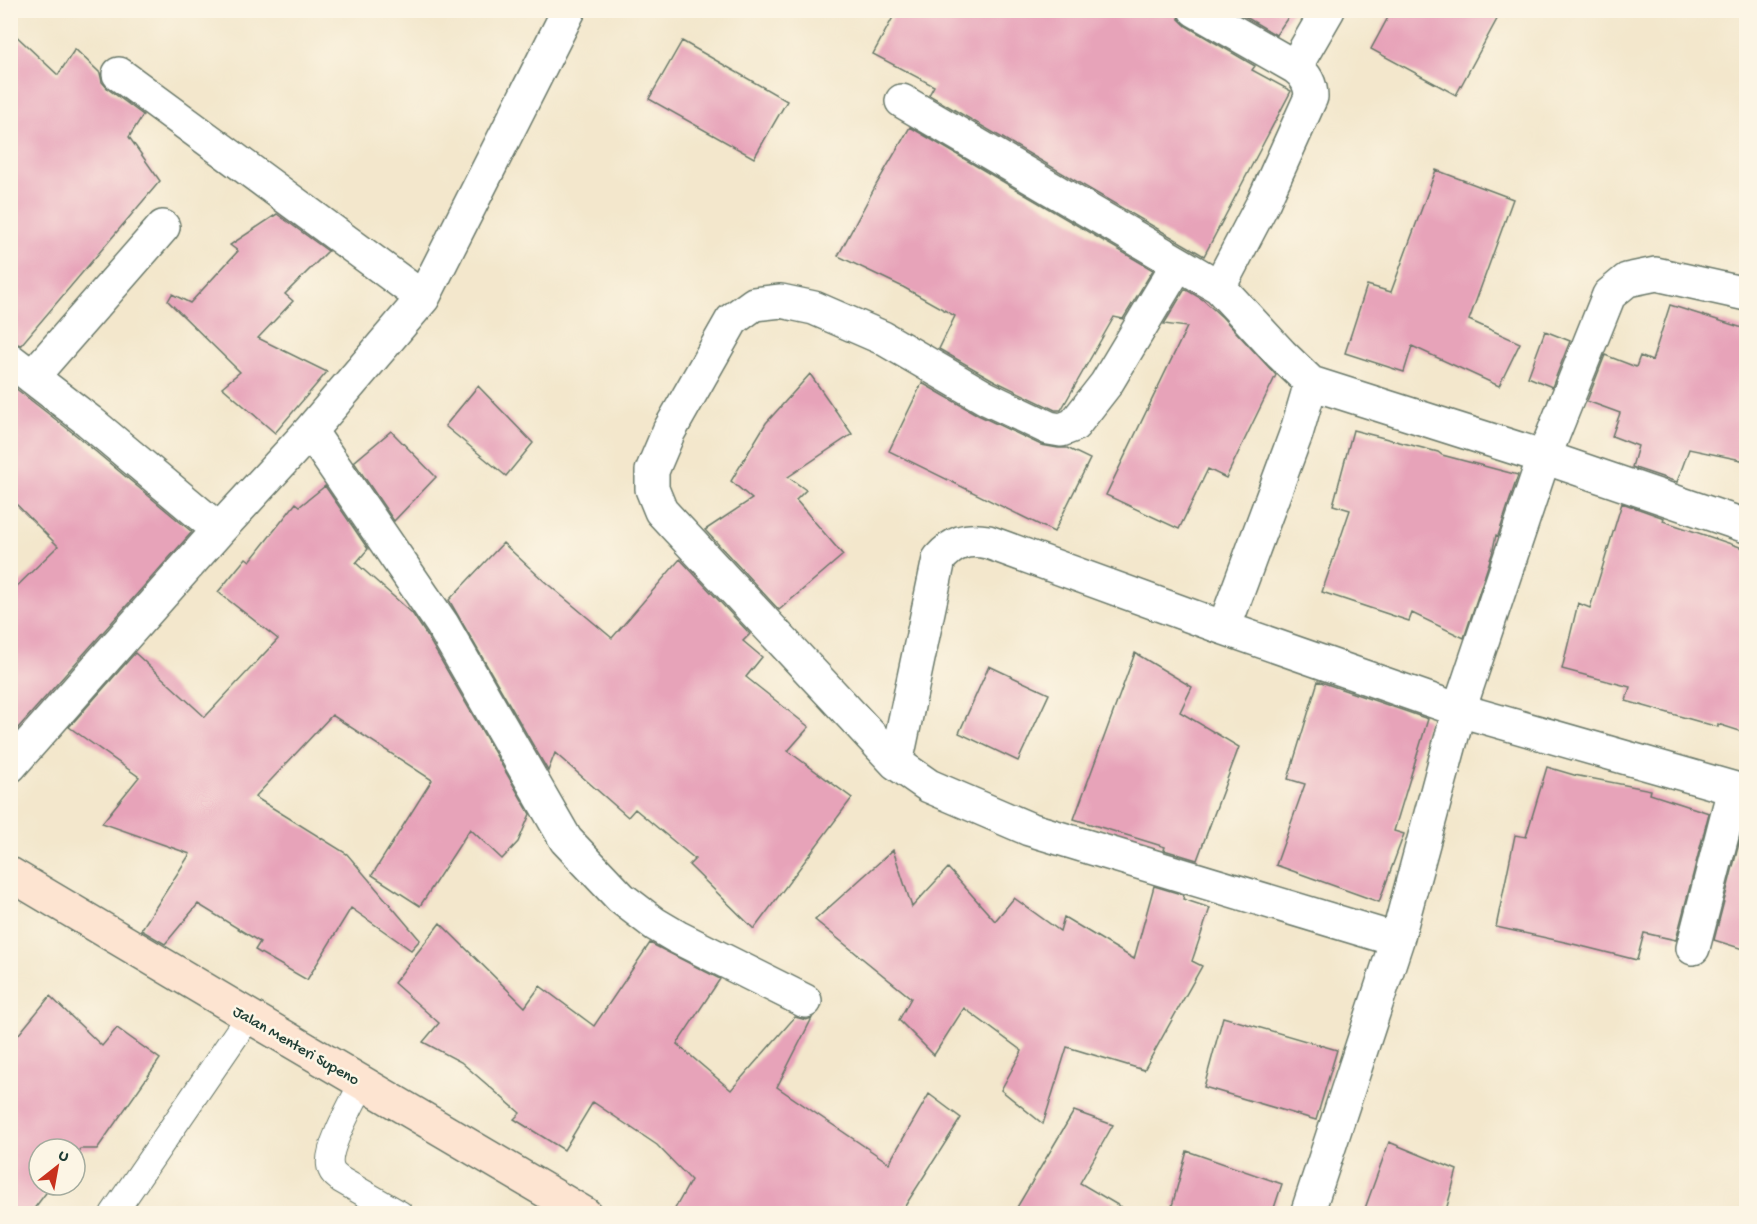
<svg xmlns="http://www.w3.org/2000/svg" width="1757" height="1224" font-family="'Gochi Hand',sans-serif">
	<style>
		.building { fill: #e7a3b9 }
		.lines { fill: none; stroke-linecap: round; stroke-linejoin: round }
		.service-casing { stroke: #697869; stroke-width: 28 }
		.minor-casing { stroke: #697869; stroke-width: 36 }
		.secondary-casing { stroke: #697869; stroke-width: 36 }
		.service { stroke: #fff; stroke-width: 26 }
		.minor { stroke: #fff; stroke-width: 33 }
		.secondary { stroke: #fde4d1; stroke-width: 33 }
		.labels { text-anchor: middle; stroke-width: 5; stroke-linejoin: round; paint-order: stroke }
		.street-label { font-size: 16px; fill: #1f3d34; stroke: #fcf5e5 }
	</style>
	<rect width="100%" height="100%" fill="#fcf5e5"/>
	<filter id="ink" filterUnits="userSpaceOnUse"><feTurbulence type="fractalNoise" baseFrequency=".0167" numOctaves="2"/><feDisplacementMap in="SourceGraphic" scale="12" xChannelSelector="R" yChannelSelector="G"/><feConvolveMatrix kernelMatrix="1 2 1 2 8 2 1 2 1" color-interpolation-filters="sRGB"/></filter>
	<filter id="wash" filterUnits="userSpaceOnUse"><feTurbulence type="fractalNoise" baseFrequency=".008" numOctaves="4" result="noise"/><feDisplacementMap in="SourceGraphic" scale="24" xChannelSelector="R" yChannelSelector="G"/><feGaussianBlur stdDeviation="1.35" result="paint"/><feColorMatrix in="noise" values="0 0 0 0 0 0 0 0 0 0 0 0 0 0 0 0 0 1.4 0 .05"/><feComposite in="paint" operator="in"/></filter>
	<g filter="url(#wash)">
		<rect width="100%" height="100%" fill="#f3e7cc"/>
		<g id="blocks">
			<path class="building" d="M 897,10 L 1176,10 L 1179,19 L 1186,26 L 1255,66 L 1252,70 L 1291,91 L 1204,256 L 929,95 L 934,86 L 873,54 Z
				M 1234,10 L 1293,10 L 1276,35 Z
				M 1392,10 L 1502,10 L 1456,95 L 1371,49 Z
				M 10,30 L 58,75 L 75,49 L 100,73 L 102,82 L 108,89 L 143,115 L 129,137 L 160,181 L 21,345 L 10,342 Z
				M 682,41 L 787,101 L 754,158 L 649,99 Z
				M 910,127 L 1153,270 L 1123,319 L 1114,317 L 1061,410 L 1055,410 L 995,381 L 939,349 L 955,316 L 903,287 L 838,256 L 876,185 Z
				M 1436,170 L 1513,199 L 1469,320 L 1520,343 L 1499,386 L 1412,346 L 1404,372 L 1345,353 L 1367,285 L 1391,292 Z
				M 277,214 L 328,251 L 285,294 L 293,301 L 258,338 L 327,372 L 275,433 L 222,387 L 240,372 L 168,301 L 172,294 L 190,303 L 238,251 L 230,245 Z
				M 1185,289 L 1202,299 L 1222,317 L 1276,375 L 1226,478 L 1208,469 L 1179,529 L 1106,495 L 1187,327 L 1164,324 Z
				M 1670,305 L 1746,329 L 1746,461 L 1689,449 L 1677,482 L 1632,467 L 1638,446 L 1612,436 L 1620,413 L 1587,401 L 1605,355 L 1636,367 L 1640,356 L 1652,361 Z
				M 1545,331 L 1570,341 L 1552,387 L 1528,377 Z
				M 810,374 L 852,434 L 788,477 L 806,490 L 796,500 L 843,555 L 779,610 L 705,530 L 752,499 L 731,481 L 766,423 Z
				M 922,383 L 978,415 L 1041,445 L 1058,448 L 1067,448 L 1090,459 L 1054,532 L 889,451 Z
				M 10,384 L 77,436 L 192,532 L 10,737 L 10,593 L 58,546 L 10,498 Z
				M 478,386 L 533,443 L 506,476 L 445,426 Z
				M 1353,430 L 1438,452 L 1442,455 L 1518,475 L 1498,536 L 1496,535 L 1492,554 L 1464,638 L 1412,613 L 1409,621 L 1322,592 L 1350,510 L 1333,505 Z
				M 391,431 L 436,477 L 394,521 L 354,462 Z
				M 325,486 L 368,549 L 356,563 L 412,613 L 426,634 L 530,814 L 518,842 L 502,859 L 470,829 L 420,906 L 372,875 L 432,780 L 332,715 L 255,797 L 347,854 L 420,940 L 411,950 L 351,908 L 307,980 L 255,950 L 260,942 L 198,904 L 165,944 L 141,930 L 190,854 L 102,823 L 139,777 L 69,727 L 135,653 L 205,717 L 278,639 L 218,592 L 246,558 L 250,561 L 296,503 L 300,506 Z
				M 1622,503 L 1664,518 L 1663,521 L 1746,549 L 1746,733 L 1718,724 L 1718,727 L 1626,701 L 1630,687 L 1562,669 L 1578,603 L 1590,608 Z
				M 503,543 L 544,581 L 612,638 L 680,559 L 750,634 L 743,641 L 762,657 L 746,677 L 809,727 L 788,751 L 852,798 L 754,929 L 689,865 L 695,859 L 635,809 L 628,817 L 555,753 L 548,771 L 449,600 Z
				M 1135,653 L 1192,687 L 1180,712 L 1239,747 L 1197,860 L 1164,850 L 1165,847 L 1074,819 Z
				M 989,666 L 1049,694 L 1018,761 L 959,733 Z
				M 1318,681 L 1428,719 L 1394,831 L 1404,834 L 1379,902 L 1276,865 L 1305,784 L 1288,779 Z
				M 1547,767 L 1574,775 L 1651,790 L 1650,794 L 1709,813 L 1676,940 L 1644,933 L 1637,960 L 1569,943 L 1496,927 L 1515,835 L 1526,837 Z
				M 1744,824 L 1746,824 L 1746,950 L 1714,940 Z
				M 893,850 L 912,907 L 948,868 L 995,921 L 1014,898 L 1060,931 L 1064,917 L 1134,959 L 1154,886 L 1184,895 L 1183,899 L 1210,908 L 1192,961 L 1202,966 L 1144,1070 L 1067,1047 L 1043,1124 L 1001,1090 L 1022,1051 L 964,1008 L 934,1055 L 899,1020 L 911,998 L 815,920 Z
				M 440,923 L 525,1007 L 540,986 L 594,1026 L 650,943 L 720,979 L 677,1044 L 731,1090 L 795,1017 L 806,1020 L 812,1018 L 777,1087 L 889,1163 L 929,1094 L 961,1118 L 900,1214 L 672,1214 L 691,1180 L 657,1145 L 593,1102 L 564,1150 L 514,1119 L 520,1113 L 461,1062 L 423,1042 L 439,1023 L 394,983 Z
				M 50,996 L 102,1046 L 117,1028 L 160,1059 L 97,1149 L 80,1149 L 75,1155 L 75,1149 L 39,1149 L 39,1185 L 52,1185 L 30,1214 L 10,1214 L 10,1045 Z
				M 1223,1017 L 1337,1050 L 1316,1120 L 1204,1087 Z
				M 1074,1111 L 1113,1125 L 1080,1183 L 1133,1214 L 1013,1214 Z
				M 1389,1142 L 1457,1170 L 1445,1214 L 1363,1214 Z
				M 1187,1151 L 1282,1184 L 1272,1214 L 1199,1214 L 1172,1206 Z"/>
		</g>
	</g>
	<g filter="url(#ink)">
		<use href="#blocks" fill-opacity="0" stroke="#697869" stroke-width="1.5"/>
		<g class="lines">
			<g class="service-casing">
				<path id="service" d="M 363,1082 C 354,1100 327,1147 330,1165 C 331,1173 336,1176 341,1180 L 400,1214
					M 113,1214 L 249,1016"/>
			</g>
			<g class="minor-casing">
				<path id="minor" d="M 1195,10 L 1295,67
					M 119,74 L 423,298
					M 902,101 L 1219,287 L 1281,354 L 1311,383
					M 1178,264 L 1106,384 L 1074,425 L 1061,430 L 1049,428 L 986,398 L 883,338 L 814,308 L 781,301 L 754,304 L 732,320 L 669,431 L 652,471 L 652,489 L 661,511 L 896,763 L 929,786 L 1029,829 L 1397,940
					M 1219,287 L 1263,203 L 1311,97 C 1311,84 1306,75 1295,67 L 1328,10
					M 1746,294 L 1656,274 L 1627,280 L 1609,295 L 1544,457 L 1459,710 L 1224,628 L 1296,434 L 1311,383 L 1544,457 L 1746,526
					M 10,360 L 89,421 L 219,530
					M 32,377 L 163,227
					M 310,431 L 442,624 L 566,840 L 621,898 L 655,924 L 677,937 L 805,1001
					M 896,763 L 939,559 C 954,542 966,538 988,542 L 1224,628
					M 10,766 L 219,530 L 310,431 L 423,298 L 569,10
					M 1693,948 L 1734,789
					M 1307,1214 L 1397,940 L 1459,710 L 1746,792"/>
			</g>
			<g class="secondary-casing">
				<path id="secondary" d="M 10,874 L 249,1016 L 585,1214"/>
			</g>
			<use href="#service" class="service"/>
			<use href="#minor" class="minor"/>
			<use href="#secondary" class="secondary"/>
		</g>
	</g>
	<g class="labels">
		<g class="street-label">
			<text transform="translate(297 1044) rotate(30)" y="6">Jalan Menteri Supeno</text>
		</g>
	</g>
	<rect width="1757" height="1224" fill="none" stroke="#fcf5e5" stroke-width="36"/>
	<g transform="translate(57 1167) rotate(31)"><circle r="28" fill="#fcf5e5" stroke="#a4ab9e" stroke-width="1.5"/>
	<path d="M0-4.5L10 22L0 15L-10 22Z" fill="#c8321e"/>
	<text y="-9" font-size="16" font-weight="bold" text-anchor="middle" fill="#1f3d34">U</text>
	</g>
</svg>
